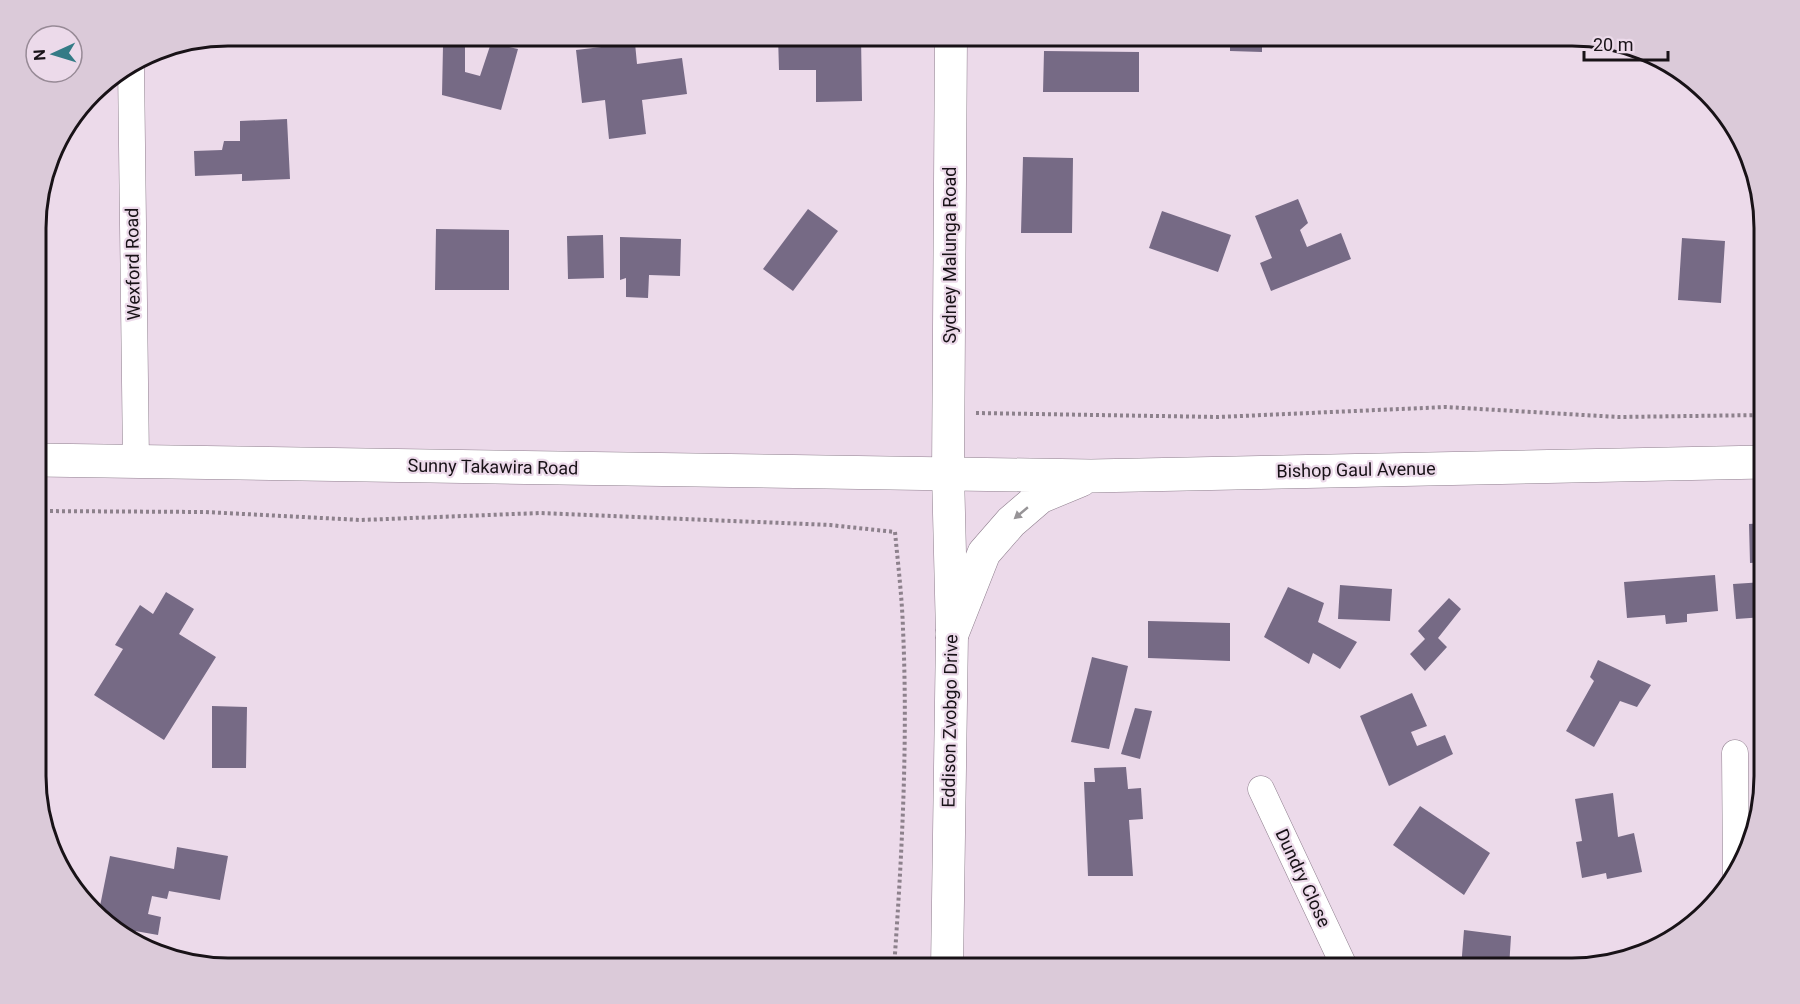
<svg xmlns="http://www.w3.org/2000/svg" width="1800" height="1004" font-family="Roboto,sans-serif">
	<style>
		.building { fill: #766a85 }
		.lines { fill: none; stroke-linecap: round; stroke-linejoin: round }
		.minor-casing { stroke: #8f7f8e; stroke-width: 27 }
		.tertiary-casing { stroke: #8f7f8e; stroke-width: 33 }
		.secondary-casing { stroke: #8f7f8e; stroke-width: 34 }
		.path { stroke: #8d818c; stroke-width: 4; stroke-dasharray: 3 3; stroke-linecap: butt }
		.minor { stroke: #fff; stroke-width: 26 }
		.tertiary { stroke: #fff; stroke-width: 32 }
		.secondary { stroke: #fff; stroke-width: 33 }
		.oneway { fill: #979497 }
		.labels { text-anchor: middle; stroke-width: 4.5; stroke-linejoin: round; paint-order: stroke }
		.street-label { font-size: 18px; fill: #181217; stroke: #ecdaea }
		.rim { fill: none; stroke: #181217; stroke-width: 3 }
	</style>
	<rect width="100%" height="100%" fill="#ecdaea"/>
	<path class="building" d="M 778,36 L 861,36 L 862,101 L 816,102 L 816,70 L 779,70 Z
		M 1230,36 L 1262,36 L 1262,52 L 1230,51 Z
		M 491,43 L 518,49 L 501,110 L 442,95 L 443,46 L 465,47 L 465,72 L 480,76 Z
		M 635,43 L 637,64 L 682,58 L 687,94 L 642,100 L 646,134 L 609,139 L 605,100 L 582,103 L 576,50 Z
		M 1044,51 L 1139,52 L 1139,92 L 1043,92 Z
		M 287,119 L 290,179 L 242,181 L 242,174 L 195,176 L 194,151 L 222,150 L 224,141 L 240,141 L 240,121 Z
		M 1023,157 L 1073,158 L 1072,233 L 1021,233 Z
		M 1298,199 L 1308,223 L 1300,230 L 1307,247 L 1341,233 L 1351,259 L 1271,291 L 1260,263 L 1272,258 L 1255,216 Z
		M 808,209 L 838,231 L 793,291 L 763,269 Z
		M 1162,211 L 1231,235 L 1218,272 L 1149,248 Z
		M 436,229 L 509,230 L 509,290 L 435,290 Z
		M 603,235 L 604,278 L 568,279 L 567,236 Z
		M 620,237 L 681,239 L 680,276 L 649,275 L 648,298 L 626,297 L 626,278 L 620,280 Z
		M 1682,238 L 1725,241 L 1721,303 L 1678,300 Z
		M 1764,523 L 1764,562 L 1750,563 L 1749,524 Z
		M 1715,575 L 1718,611 L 1687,614 L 1687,622 L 1666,624 L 1665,615 L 1627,618 L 1624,582 Z
		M 1764,582 L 1764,617 L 1736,619 L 1733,584 Z
		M 1340,585 L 1392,589 L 1390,621 L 1338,619 Z
		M 1288,587 L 1324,603 L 1318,622 L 1357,642 L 1340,669 L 1313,653 L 1309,664 L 1264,637 Z
		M 166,592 L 194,609 L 179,634 L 216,657 L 164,740 L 94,695 L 123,649 L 115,645 L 140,605 L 153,614 Z
		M 1449,598 L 1461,609 L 1438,638 L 1447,647 L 1425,671 L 1410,654 L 1425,639 L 1418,631 Z
		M 1148,621 L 1230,623 L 1230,661 L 1148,658 Z
		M 1092,657 L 1128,666 L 1109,749 L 1071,742 Z
		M 1598,660 L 1651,685 L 1637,707 L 1620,701 L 1594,747 L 1566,731 L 1594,681 L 1590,677 Z
		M 1412,693 L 1427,726 L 1411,732 L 1417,746 L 1445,735 L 1453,754 L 1389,786 L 1360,716 Z
		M 212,706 L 247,707 L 246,768 L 212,768 Z
		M 1135,708 L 1152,711 L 1140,759 L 1121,754 Z
		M 1126,767 L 1128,789 L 1141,788 L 1143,819 L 1129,820 L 1133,876 L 1088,876 L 1084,782 L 1095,782 L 1094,768 Z
		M 1613,793 L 1618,837 L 1634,833 L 1642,872 L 1607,879 L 1606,873 L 1582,878 L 1576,842 L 1582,841 L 1575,799 Z
		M 1420,806 L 1490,853 L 1464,895 L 1393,845 Z
		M 177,847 L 228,856 L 220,900 L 169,891 L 167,899 L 152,896 L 148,914 L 161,917 L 158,935 L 118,928 L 99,911 L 110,856 L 174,869 Z
		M 1464,930 L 1511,936 L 1509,968 L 1461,968 Z"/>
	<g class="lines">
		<g class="minor-casing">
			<path id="minor" d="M 131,66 L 136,461
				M 1735,753 L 1736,874
				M 1261,789 L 1345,968"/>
		</g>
		<g class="tertiary-casing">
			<path id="tertiary" d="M 947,968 L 952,634 L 948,473 L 951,36"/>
		</g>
		<g class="secondary-casing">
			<path id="secondary" d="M 38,460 L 1091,476 L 1764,462
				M 952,634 L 984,553 L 1011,522 L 1040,497 L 1081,480"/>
		</g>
		<path class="path" d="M 976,413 L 1218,417 L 1446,407 L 1618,417 L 1764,415
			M 38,511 L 205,512 L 361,520 L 540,513 L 830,525 L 895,532 C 898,564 902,597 903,629 C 908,742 902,855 894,968"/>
		<use href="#minor" class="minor"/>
		<use href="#tertiary" class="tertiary"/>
		<use href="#secondary" class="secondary"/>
	</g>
	<defs><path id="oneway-solid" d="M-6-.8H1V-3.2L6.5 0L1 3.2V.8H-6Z" transform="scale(1.5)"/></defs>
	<use class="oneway" href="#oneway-solid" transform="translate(1021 513) rotate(140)"/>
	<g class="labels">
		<g class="street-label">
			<text transform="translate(950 255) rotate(-90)" y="6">Sydney Malunga Road</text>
			<text transform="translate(133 264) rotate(-91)" y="6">Wexford Road</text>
			<text transform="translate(493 467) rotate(1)" y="6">Sunny Takawira Road</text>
			<text transform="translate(1356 470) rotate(-1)" y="6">Bishop Gaul Avenue</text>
			<text transform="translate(950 721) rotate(-89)" y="6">Eddison Zvobgo Drive</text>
			<text transform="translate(1303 878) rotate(65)" y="6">Dundry Close</text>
		</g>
	</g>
	<path d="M0 0H1800V1004H0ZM228 46H1572A182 182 0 0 1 1754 228V776A182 182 0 0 1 1572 958H228A182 182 0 0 1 46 776V228A182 182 0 0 1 228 46Z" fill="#dbcad9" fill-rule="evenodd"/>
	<path class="rim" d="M228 46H1572A182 182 0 0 1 1754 228V776A182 182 0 0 1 1572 958H228A182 182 0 0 1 46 776V228A182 182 0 0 1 228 46Z"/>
	<g transform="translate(54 54) rotate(266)"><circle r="28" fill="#ecdaea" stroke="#978a96" stroke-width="1.5"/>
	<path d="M0-4.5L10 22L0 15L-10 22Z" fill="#347b86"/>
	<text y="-9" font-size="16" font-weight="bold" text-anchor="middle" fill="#181217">N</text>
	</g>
	<path d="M1584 51v9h84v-9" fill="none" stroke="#181217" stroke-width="3"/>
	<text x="1593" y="51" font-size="18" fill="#181217" stroke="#ecdaea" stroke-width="4.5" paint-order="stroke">20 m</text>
</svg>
